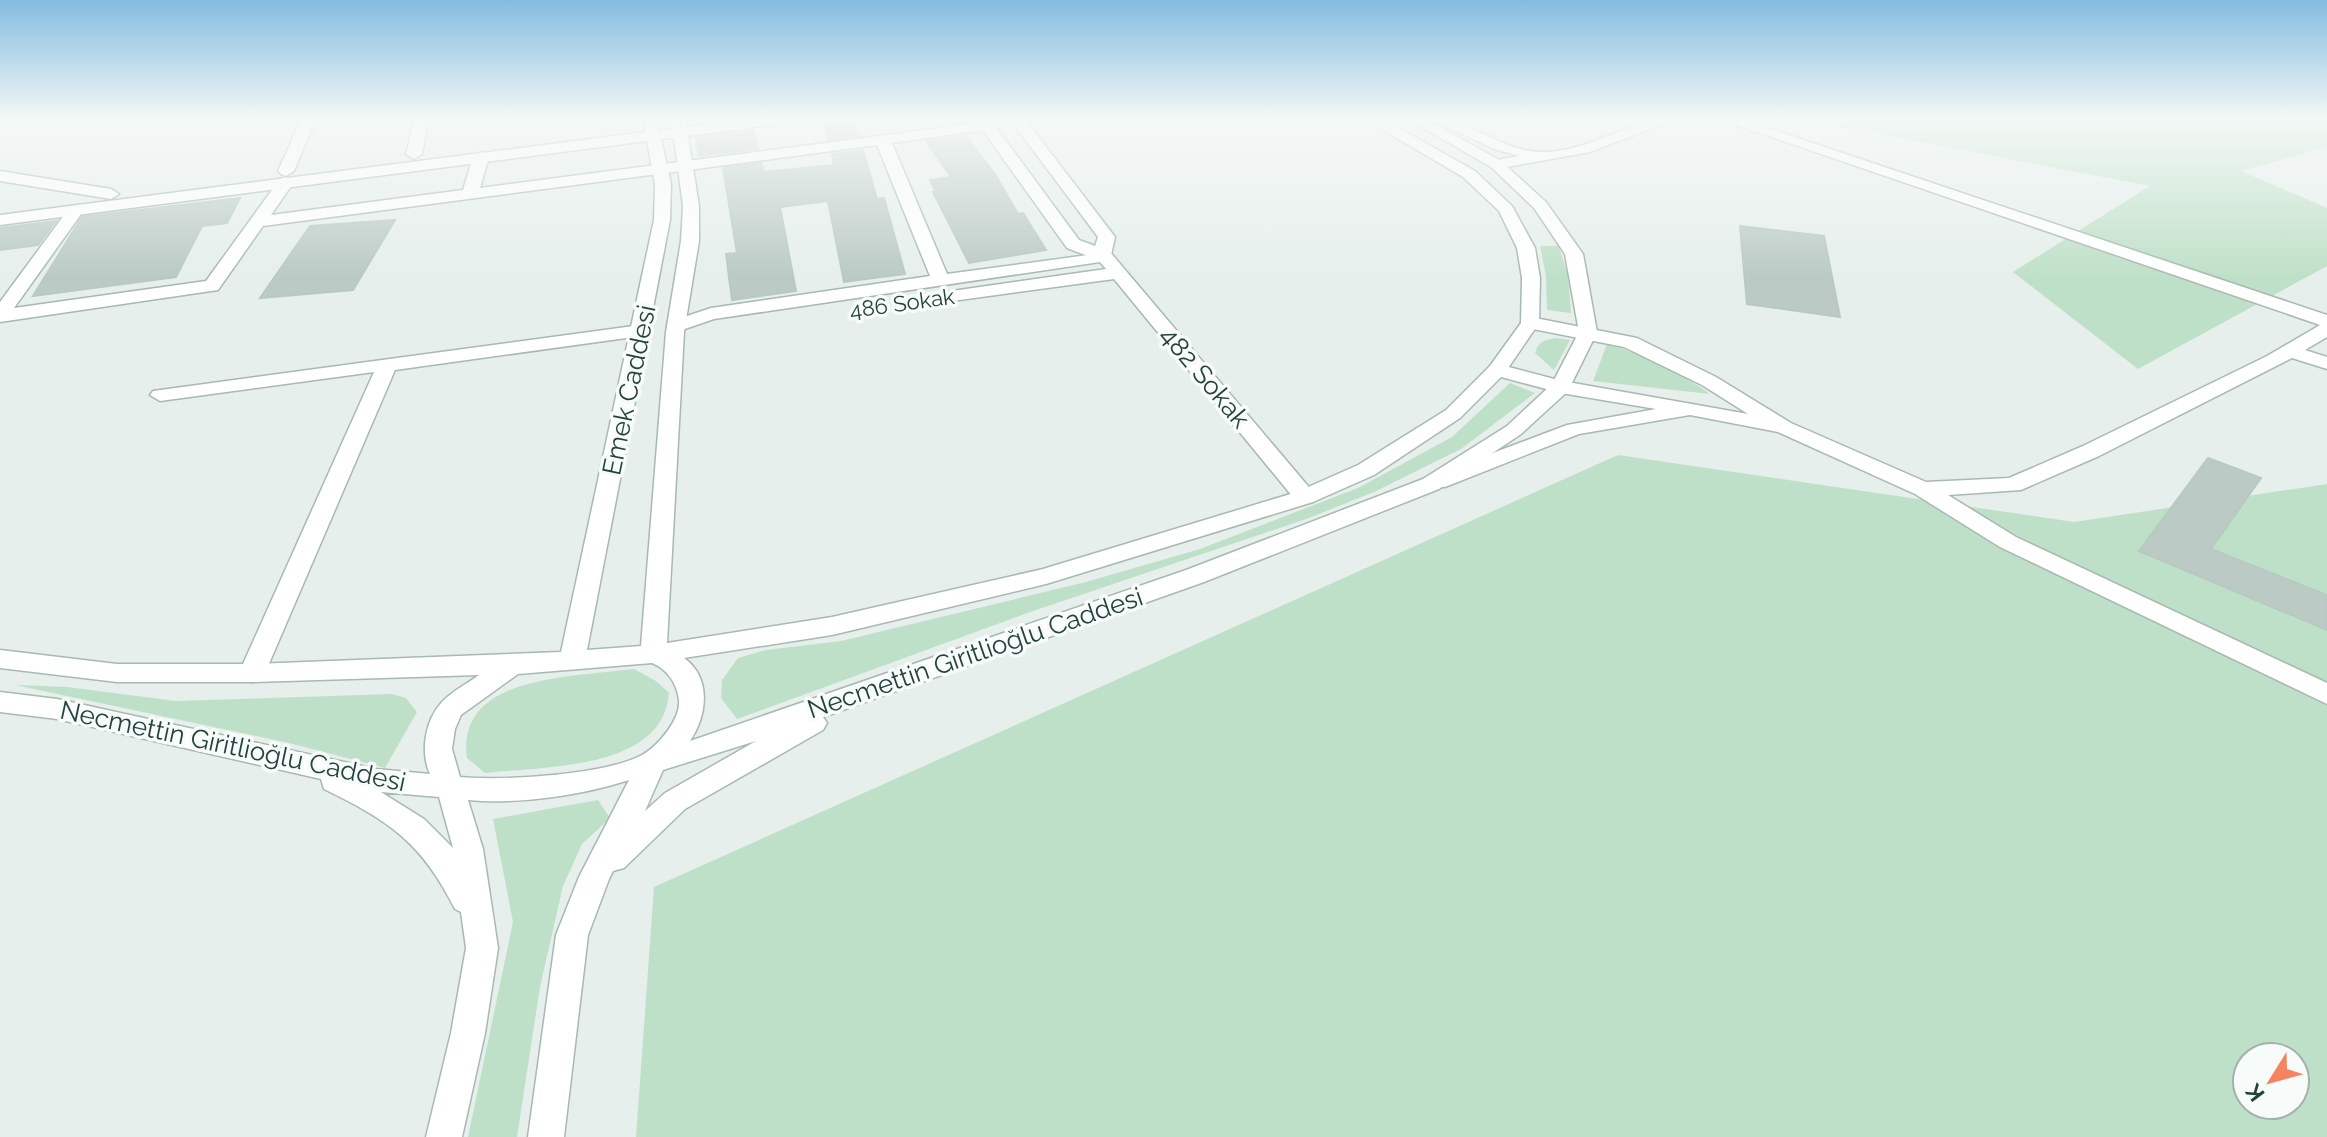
<svg xmlns="http://www.w3.org/2000/svg" width="2327" height="1137" font-family="Raleway,sans-serif">
	<style>
		.green { fill: #bfe0c8; fill-rule: evenodd }
		.building { fill: #bbcac4; stroke: #b8c9c2; stroke-width: 2 }
		.lines { fill: none; stroke-linecap: round; stroke-linejoin: round }
		.minor-casing { stroke: #a8b8b2; stroke-width: 3 }
		.tertiary-casing { stroke: #a8b8b2; stroke-width: 3 }
		.minor { fill: #fff; fill-rule: evenodd }
		.tertiary { fill: #fff; fill-rule: evenodd }
		.labels { text-anchor: middle; stroke-width: 7; stroke-linejoin: round; paint-order: stroke }
		.far-street-label { font-size: 22px; fill: #24423a; stroke: #f7fbf9 }
		.street-label { font-size: 26px; fill: #24423a; stroke: #f7fbf9 }
	</style>
	<rect width="100%" height="100%" fill="#e6efeb"/>
	<path class="green" d="M 1796,118 L 2327,118 L 2327,147 L 2241,171 L 2327,208 L 2327,266 L 2138,369 L 2013,272 L 2150,186 Z
		M 1540,246 L 1559,246 L 1568,276 L 1571,313 L 1547,310 L 1546,276 Z
		M 1556,338 L 1570,340 L 1554,370 L 1535,353 C 1538,341 1545,340 1556,338 Z
		M 1607,344 C 1644,355 1678,371 1710,394 L 1593,381 Z
		M 1510,383 L 1535,393 L 1461,449 L 1374,492 L 1309,518 L 1036,610 L 737,719 L 721,698 L 722,680 L 738,658 L 766,650 L 841,641 L 1086,582 L 1200,549 L 1358,488 L 1452,437 Z
		M 1618,455 L 2074,522 L 2327,484 L 2327,1137 L 636,1137 L 654,887 ZM 2247,1057 L 2295,1057 L 2295,1105 L 2247,1105 Z
		M 634,669 L 656,681 L 669,693 C 663,771 543,766 485,773 L 467,758 C 455,674 577,677 634,669 Z
		M 15,685 L 67,687 L 176,701 L 392,694 L 406,698 L 417,712 L 385,768 L 289,743 Z
		M 598,800 L 610,818 L 582,844 L 563,886 L 540,987 L 517,1137 L 468,1137 L 513,922 L 493,819 Z"/>
	<path class="building" d="M 854,120 L 859,136 L 828,140 L 824,124 Z
		M 753,130 L 758,149 L 699,156 L 696,138 Z
		M 966,136 L 995,174 L 1018,214 L 1023,213 L 1046,250 L 969,263 L 933,192 L 936,192 L 930,180 L 951,177 L 926,141 Z
		M 863,150 L 877,199 L 884,198 L 905,274 L 844,282 L 828,201 L 780,207 L 796,291 L 732,300 L 726,254 L 737,253 L 723,168 L 761,163 L 764,172 L 834,165 L 832,154 Z
		M 240,198 L 227,223 L 202,226 L 176,277 L 33,296 L 82,217 Z
		M 395,220 L 353,290 L 260,298 L 310,226 Z
		M 56,221 L 38,245 L 0,250 L 0,228 Z
		M 1740,226 L 1824,236 L 1840,317 L 1747,304 Z
		M 2208,458 L 2261,478 L 2211,549 L 2327,595 L 2327,630 L 2139,551 Z"/>
	<g class="lines">
		<g class="minor-casing">
			<path id="minor" d="M 302,118 L 316,118 L 294,171 L 286,176 L 281,174 L 278,171 Z
				M 415,118 L 429,118 L 422,154 L 414,159 L 406,154 Z
				M 1429,118 C 1468,118 1502,151 1540,152 C 1589,153 1631,118 1679,118 L 1590,152 L 1496,169 L 1488,164 L 1491,161 L 1519,156 L 1494,149 Z
				M 1716,118 L 1738,118 L 2327,315 L 2327,337 L 2305,350 L 2327,357 L 2327,369 L 2292,358 L 2099,456 L 2021,490 L 1948,495 L 2016,537 L 2327,683 L 2327,704 L 2000,547 L 1915,494 L 1778,432 L 1690,415 L 1579,434 L 1445,487 L 1429,487 L 1426,482 L 1429,477 L 1567,425 L 1656,409 L 1561,393 L 1490,374 L 1487,370 L 1490,366 L 1497,364 L 1562,381 L 1748,414 L 1702,385 L 1624,347 L 1523,327 L 1521,323 L 1523,319 L 1530,317 L 1637,338 L 1716,377 L 1791,423 L 1926,482 L 2009,478 L 2083,446 L 2267,356 L 2320,325 Z
				M 986,122 L 991,123 L 991,129 L 892,143 L 947,274 L 1110,252 L 1313,492 L 1316,497 L 1313,502 L 1297,502 L 1114,279 L 945,302 L 936,297 L 945,292 L 1106,269 L 1100,262 L 714,319 L 676,332 L 669,330 L 667,326 L 669,322 L 711,308 L 930,276 L 877,145 L 263,226 L 218,290 L 0,322 L 0,302 L 70,207 L 76,205 L 84,210 L 14,308 L 206,281 L 280,179 L 286,177 L 294,182 L 271,215 L 463,190 L 473,157 L 481,152 L 489,157 L 480,188 Z
				M 0,171 L 111,189 L 119,194 L 111,199 L 0,181 Z
				M 641,325 L 648,327 L 650,331 L 648,335 L 395,370 L 265,673 L 261,680 L 252,682 L 243,680 L 239,673 L 374,372 L 160,401 L 150,395 L 153,391 Z"/>
		</g>
		<g class="tertiary-casing">
			<path id="tertiary" d="M 645,118 L 655,118 L 659,131 L 672,129 L 671,118 L 685,118 L 687,127 L 756,118 L 799,118 L 792,122 L 688,136 L 699,206 L 699,241 L 684,332 L 667,643 L 832,617 L 1043,569 L 1297,492 L 1358,465 L 1446,410 L 1490,366 L 1521,323 L 1522,278 L 1517,248 L 1499,211 L 1463,177 L 1363,118 L 1381,118 L 1475,171 L 1512,206 L 1535,248 L 1540,278 L 1539,323 L 1504,374 L 1460,418 L 1374,475 L 1313,502 L 1046,584 L 832,635 L 684,658 C 712,678 707,716 690,741 L 1186,570 L 1423,479 L 1507,426 L 1552,384 L 1579,332 L 1565,254 L 1534,208 L 1491,167 L 1406,118 L 1424,118 L 1501,161 L 1546,202 L 1583,254 L 1597,332 L 1568,391 L 1521,434 L 1439,489 L 1204,582 L 823,717 L 827,723 L 823,730 L 685,809 L 624,868 L 613,871 L 609,879 L 588,935 L 564,1137 L 528,1137 L 556,935 L 579,877 L 629,780 C 583,795 517,805 468,800 L 483,849 L 498,948 L 485,1033 L 462,1137 L 426,1137 L 451,1033 L 466,948 L 461,912 L 455,909 C 422,843 390,821 324,789 L 321,779 L 57,719 L 0,712 L 0,692 L 57,699 L 376,769 L 430,774 C 420,752 425,720 442,702 C 452,691 467,684 479,675 L 252,682 L 117,682 L 0,668 L 0,650 L 117,664 L 252,664 L 561,652 L 654,220 L 655,184 L 647,141 L 0,225 L 0,215 L 645,132 ZM 674,138 L 683,206 L 681,241 L 666,332 L 641,646 L 587,650 L 670,220 L 671,184 L 661,139 ZM 652,663 C 667,669 677,683 679,700 C 681,719 658,746 642,755 C 605,775 502,781 460,777 L 452,749 L 455,729 L 461,715 L 518,674 ZM 756,741 L 665,793 L 645,811 L 663,770 ZM 381,792 L 439,797 L 453,848 L 424,819 Z
				M 974,118 L 989,118 L 1079,240 L 1095,246 L 1098,237 L 1009,118 L 1024,118 L 1115,237 L 1110,260 L 1098,260 L 1067,248 Z"/>
		</g>
		<use href="#minor" class="minor"/>
		<use href="#tertiary" class="tertiary"/>
	</g>
	<linearGradient id="sky" x2="0" y2="1"><stop stop-color="#84bce0"/><stop offset="0.43" stop-color="#f4f8f6"/><stop offset="1" stop-color="#f4f8f6" stop-opacity="0"/></linearGradient>
	<rect width="2327" height="277" fill="url(#sky)"/>
	<g class="labels">
		<g class="far-street-label">
			<text transform="translate(902 303) rotate(-8)" y="8">486 Sokak</text>
		</g>
		<g class="street-label">
			<text transform="translate(1205 377) rotate(50)" y="9">482 Sokak</text>
			<text transform="translate(629 390) rotate(-78)" y="9">Emek Caddesi</text>
			<text transform="translate(975 653) rotate(-19)" y="9">Necmettin Giritlioğlu Caddesi</text>
			<text transform="translate(233 746) rotate(12)" y="9">Necmettin Giritlioğlu Caddesi</text>
		</g>
	</g>
	<g transform="translate(2271 1081) rotate(233)"><circle r="38" fill="#f7fbf9" stroke="#a3b1ad" stroke-width="2"/>
	<path d="M0-6L14 30L0 20L-14 30Z" fill="#f4845f"/>
	<text y="-12" font-size="22" font-weight="bold" text-anchor="middle" fill="#24423a">K</text>
	</g>
</svg>
